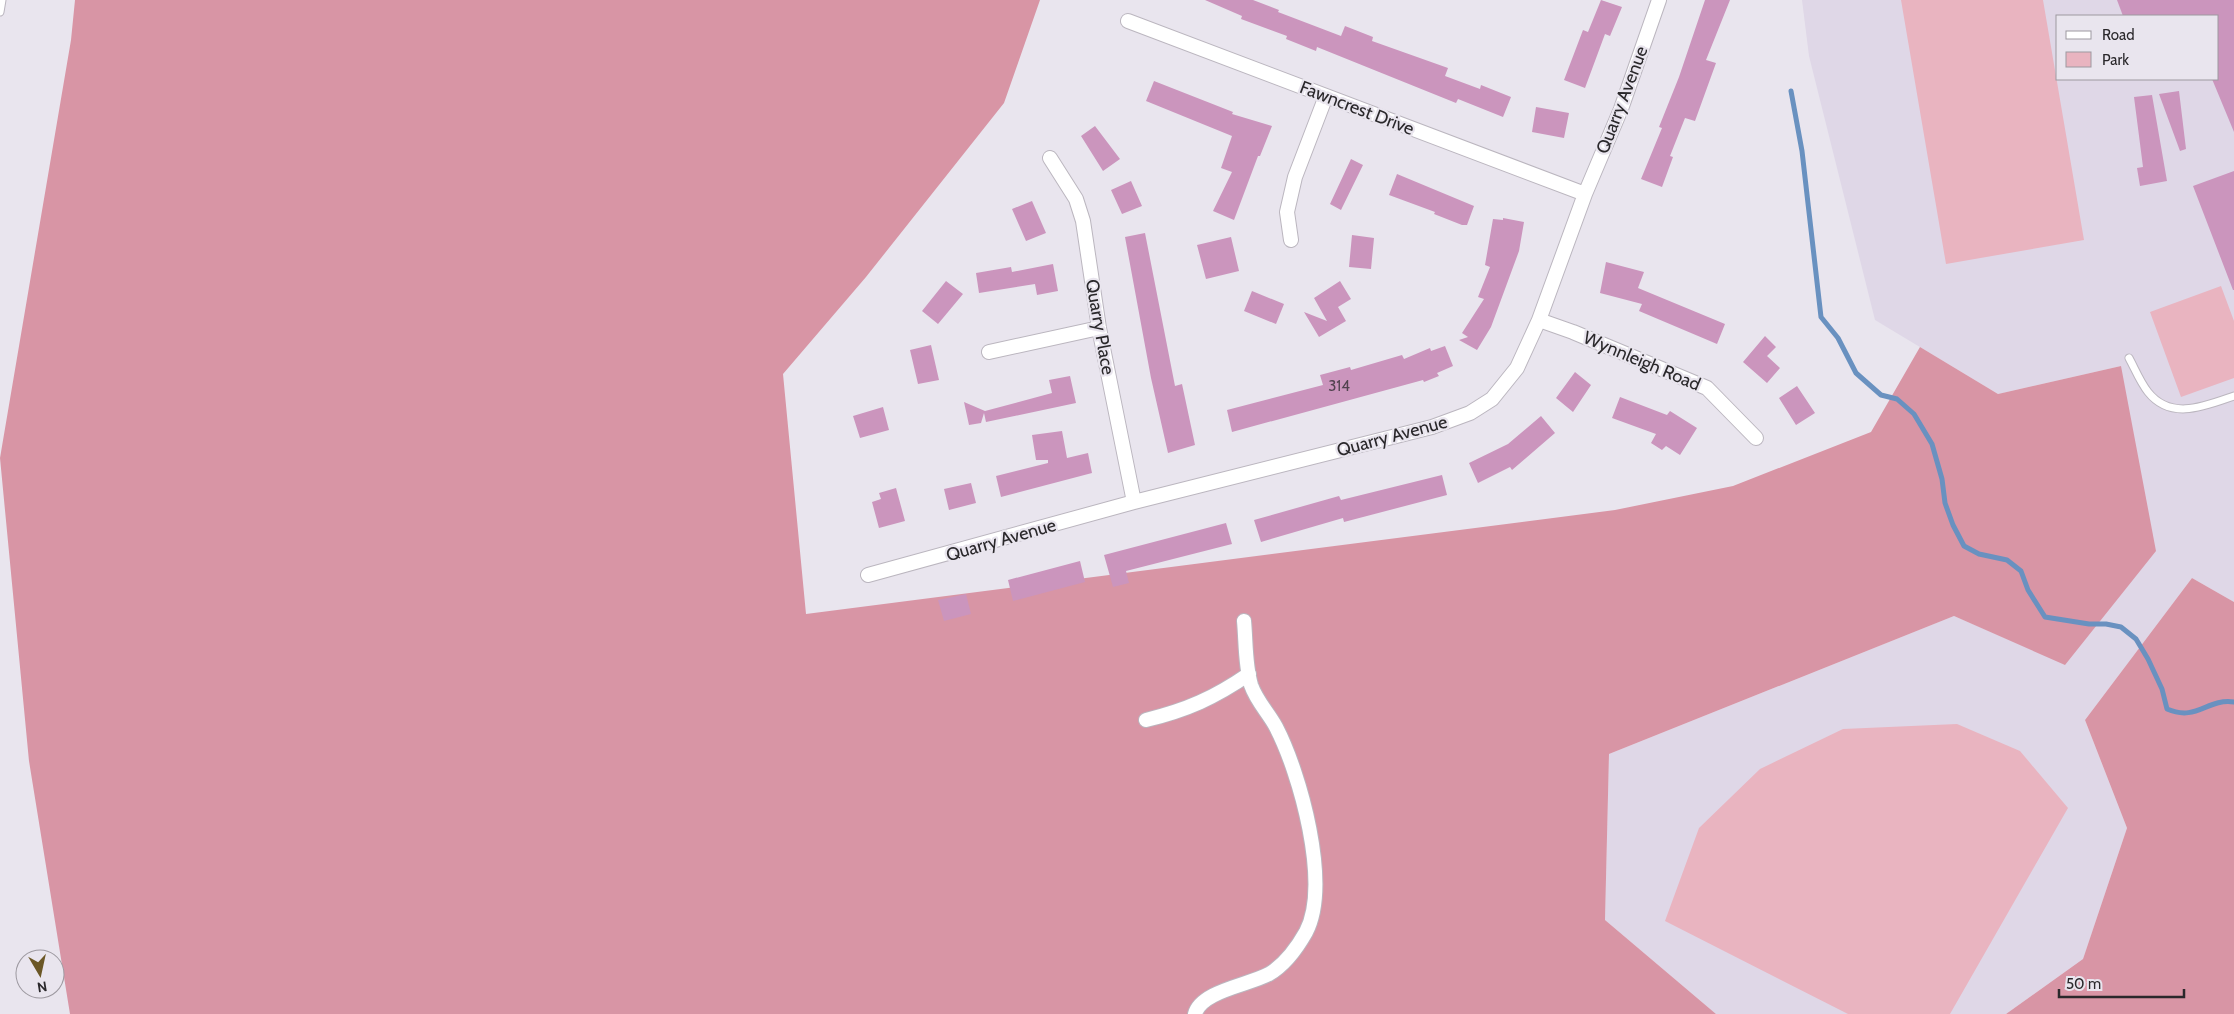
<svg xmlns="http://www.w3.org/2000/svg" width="2234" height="1014" font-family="Cabin,sans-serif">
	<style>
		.built { fill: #dfd7e7; fill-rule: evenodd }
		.green { fill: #e9b4c0 }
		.forest { fill: #d895a5 }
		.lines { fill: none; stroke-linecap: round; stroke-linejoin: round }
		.stream { stroke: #6991c0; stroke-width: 5 }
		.building { fill: #cb95bd }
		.lane-casing { stroke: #bbb6bf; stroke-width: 9 }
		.street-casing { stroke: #bbb6bf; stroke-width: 16 }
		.lane { stroke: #fff; stroke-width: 7 }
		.street { stroke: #fff; stroke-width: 14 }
		.labels { text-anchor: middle; stroke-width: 4.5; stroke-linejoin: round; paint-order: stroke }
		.number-label { font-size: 15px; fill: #524350 }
		.street-label { font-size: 18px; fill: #2a282b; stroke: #e9e5ee }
	</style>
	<rect width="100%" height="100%" fill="#e9e5ee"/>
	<path class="built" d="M 1802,0 L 2234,0 L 2234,602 L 2192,578 L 2085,720 L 2127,828 L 2083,959 L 2006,1014 L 1716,1014 L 1605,920 L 1609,754 L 1954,616 L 2065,664 L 2121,366 L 1998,394 L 1875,320 L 1809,56 ZM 2058,16 L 2218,16 L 2218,79 L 2058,79 Z"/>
	<path class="green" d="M 1901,0 L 2043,0 L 2084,240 L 1946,264 Z
		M 2221,286 L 2234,321 L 2234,378 L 2181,397 L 2150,312 Z
		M 1957,724 L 2020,751 L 2068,808 L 1950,1014 L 1848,1014 L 1665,921 L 1699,828 L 1760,769 L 1843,729 Z"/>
	<path class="forest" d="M 75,0 L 1040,0 L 1004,103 L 866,277 L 783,374 L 806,614 L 1615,510 L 1733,486 L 1871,432 L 1920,347 L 1998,394 L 2121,366 L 2156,551 L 2065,665 L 1954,616 L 1609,754 L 1605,920 L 1716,1014 L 70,1014 L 29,761 L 0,458 L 71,40 Z
		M 2192,578 L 2234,602 L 2234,1014 L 2006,1014 L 2083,959 L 2127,828 L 2085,720 Z"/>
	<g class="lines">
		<path class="stream" d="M 1791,91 L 1802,151 L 1821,317 L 1838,338 L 1856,373 L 1881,395 L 1897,399 L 1914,414 L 1932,444 L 1942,479 L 1945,503 L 1953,525 L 1964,546 L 1979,554 L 2007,560 L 2021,571 L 2028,590 L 2045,617 L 2089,624 L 2106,624 L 2121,627 L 2136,639 L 2148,659 L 2162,689 L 2167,709 C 2197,722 2207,698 2234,702"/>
	</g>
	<path class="building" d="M 1205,0 L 1253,0 L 1279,10 L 1278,12 L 1341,36 L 1345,26 L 1373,37 L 1372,41 L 1448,68 L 1445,76 L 1480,89 L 1481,85 L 1511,97 L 1503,117 L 1458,99 L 1456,103 L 1317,47 L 1316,51 L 1286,39 L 1287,36 L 1241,19 L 1242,16 Z
		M 1601,0 L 1622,7 L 1610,36 L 1605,34 L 1585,88 L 1564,80 L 1583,30 L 1588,32 Z
		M 1705,0 L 1730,0 L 1706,60 L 1716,63 L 1695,121 L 1685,118 L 1670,156 L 1673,157 L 1662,187 L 1641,179 L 1662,128 L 1659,127 L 1679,77 Z
		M 2117,0 L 2234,0 L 2234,132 L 2212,79 L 2218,79 L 2218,16 L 2123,16 Z
		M 1154,81 L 1233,112 L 1232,114 L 1272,126 L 1260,156 L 1258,156 L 1234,220 L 1213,211 L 1232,172 L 1221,168 L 1232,136 L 1146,101 Z
		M 2179,91 L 2186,149 L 2180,151 L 2159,94 Z
		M 2152,95 L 2167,181 L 2140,186 L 2137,168 L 2143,167 L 2134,97 Z
		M 1536,107 L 1569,113 L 1564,138 L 1532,132 Z
		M 1095,126 L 1120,159 L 1103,171 L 1081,136 Z
		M 1351,159 L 1363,165 L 1341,210 L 1330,204 Z
		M 2234,171 L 2234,290 L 2233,290 L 2193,186 Z
		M 1397,174 L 1474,206 L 1467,225 L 1462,225 L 1434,214 L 1435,212 L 1389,195 Z
		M 1131,181 L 1142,206 L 1122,214 L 1111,190 Z
		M 1032,201 L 1046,233 L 1026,241 L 1012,209 Z
		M 1503,218 L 1524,222 L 1519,251 L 1491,327 L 1477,350 L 1459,340 L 1468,337 L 1462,333 L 1484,299 L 1478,297 L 1490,267 L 1485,265 L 1493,219 L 1503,220 Z
		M 1145,233 L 1175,386 L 1182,384 L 1195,445 L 1168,453 L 1151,378 L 1125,237 Z
		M 1352,235 L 1374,238 L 1371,269 L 1349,267 Z
		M 1231,237 L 1239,271 L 1206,279 L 1197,245 Z
		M 1606,262 L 1644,272 L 1638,288 L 1725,324 L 1717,344 L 1639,311 L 1642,304 L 1600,293 Z
		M 1053,264 L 1058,291 L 1037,295 L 1035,284 L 979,293 L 976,273 L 1011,267 L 1012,272 Z
		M 946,281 L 963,294 L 938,324 L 922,311 Z
		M 1340,281 L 1351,299 L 1338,307 L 1346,321 L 1319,337 L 1304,312 L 1327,321 L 1314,298 Z
		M 1252,291 L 1284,304 L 1276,324 L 1244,311 Z
		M 1765,336 L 1776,347 L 1767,356 L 1780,368 L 1767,383 L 1743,362 Z
		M 931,345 L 939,380 L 918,384 L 910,350 Z
		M 1445,346 L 1453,366 L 1437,373 L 1439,376 L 1424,382 L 1423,380 L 1232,432 L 1227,410 L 1323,385 L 1320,375 L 1350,367 L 1351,370 L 1402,355 L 1404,359 L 1430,348 L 1431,351 Z
		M 1575,372 L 1591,385 L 1573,412 L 1556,398 Z
		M 1070,376 L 1076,403 L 986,422 L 984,413 L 981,423 L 969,425 L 964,402 L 985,411 L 1052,393 L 1049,380 Z
		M 1797,386 L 1815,413 L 1796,425 L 1779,398 Z
		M 1620,397 L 1667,415 L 1670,411 L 1697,428 L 1680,455 L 1666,446 L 1662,450 L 1651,443 L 1656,434 L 1612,418 Z
		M 883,407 L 889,430 L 860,438 L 853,416 Z
		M 1541,416 L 1555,433 L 1512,470 L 1510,467 L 1478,483 L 1469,463 L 1508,444 Z
		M 1062,431 L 1067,458 L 1088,453 L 1092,473 L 1001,497 L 996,476 L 1048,463 L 1048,460 L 1036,460 L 1032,435 Z
		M 1442,475 L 1447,495 L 1344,522 L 1343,518 L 1261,542 L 1254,520 L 1339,496 L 1341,500 Z
		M 971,483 L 976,503 L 949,510 L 944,489 Z
		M 896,488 L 905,521 L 879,528 L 872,502 L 881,499 L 879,493 Z
		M 1226,523 L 1232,544 L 1126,571 L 1129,583 L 1113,587 L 1104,555 Z
		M 1080,561 L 1085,582 L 1013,601 L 1008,580 Z
		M 966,594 L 971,614 L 944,621 L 938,600 Z"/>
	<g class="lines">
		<g class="lane-casing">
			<path id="lane" d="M 0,12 L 2,0
				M 2129,358 C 2135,369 2140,382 2148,392 C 2171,421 2205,406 2234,396"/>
		</g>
		<g class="street-casing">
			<path id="street" d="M 1128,21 L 1585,194
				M 1050,158 L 1076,199 L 1083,221 L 1099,328 L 1134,502
				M 1291,240 L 1287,212 L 1295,177 L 1326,96
				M 1539,320 L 1573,332 L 1707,388 L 1756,438
				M 989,352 L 1099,328
				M 868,575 L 1134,502 L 1432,427 L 1470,413 L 1492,399 L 1517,368 L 1539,320 L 1585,194 L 1621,109 L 1659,0
				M 1146,720 C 1187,710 1214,698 1249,674
				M 1195,1014 C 1201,991 1249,985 1269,974 C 1286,964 1297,948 1306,932 C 1331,884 1300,773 1276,727 C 1268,712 1257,702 1251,685 C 1245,665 1246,642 1244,621"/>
		</g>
		<use href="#lane" class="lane"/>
		<use href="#street" class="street"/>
	</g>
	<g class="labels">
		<g class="number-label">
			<text x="1339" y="391">314</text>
		</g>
		<g class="street-label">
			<text transform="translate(1622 100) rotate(-69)" y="6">Quarry Avenue</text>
			<text transform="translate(1357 108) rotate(21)" y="6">Fawncrest Drive</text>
			<text transform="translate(1100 327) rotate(80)" y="6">Quarry Place</text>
			<text transform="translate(1642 361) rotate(23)" y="6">Wynnleigh Road</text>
			<text transform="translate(1392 436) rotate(-15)" y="6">Quarry Avenue</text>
			<text transform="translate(1001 540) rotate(-16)" y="6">Quarry Avenue</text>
		</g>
	</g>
	<rect x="2056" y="15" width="162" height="65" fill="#e9e5ee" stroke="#9d99a0"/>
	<rect x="2066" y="31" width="25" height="8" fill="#ffffff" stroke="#9d99a0"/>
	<text x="2102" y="40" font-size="15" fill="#2a282b">Road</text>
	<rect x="2066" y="52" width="25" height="15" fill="#e9b4c0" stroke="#9d99a0"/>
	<text x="2102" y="65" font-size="15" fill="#2a282b">Park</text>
	<g transform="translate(40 974) rotate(171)"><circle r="24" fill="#e9e5ee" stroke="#9d99a0"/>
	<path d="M0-4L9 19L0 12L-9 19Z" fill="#6b5726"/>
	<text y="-8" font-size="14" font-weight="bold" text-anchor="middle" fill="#2a282b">N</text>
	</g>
	<path d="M2059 989v8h125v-8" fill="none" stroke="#2a282b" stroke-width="2.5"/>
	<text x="2066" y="989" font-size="15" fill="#2a282b" stroke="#e9e5ee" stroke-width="4" paint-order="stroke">50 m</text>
</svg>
